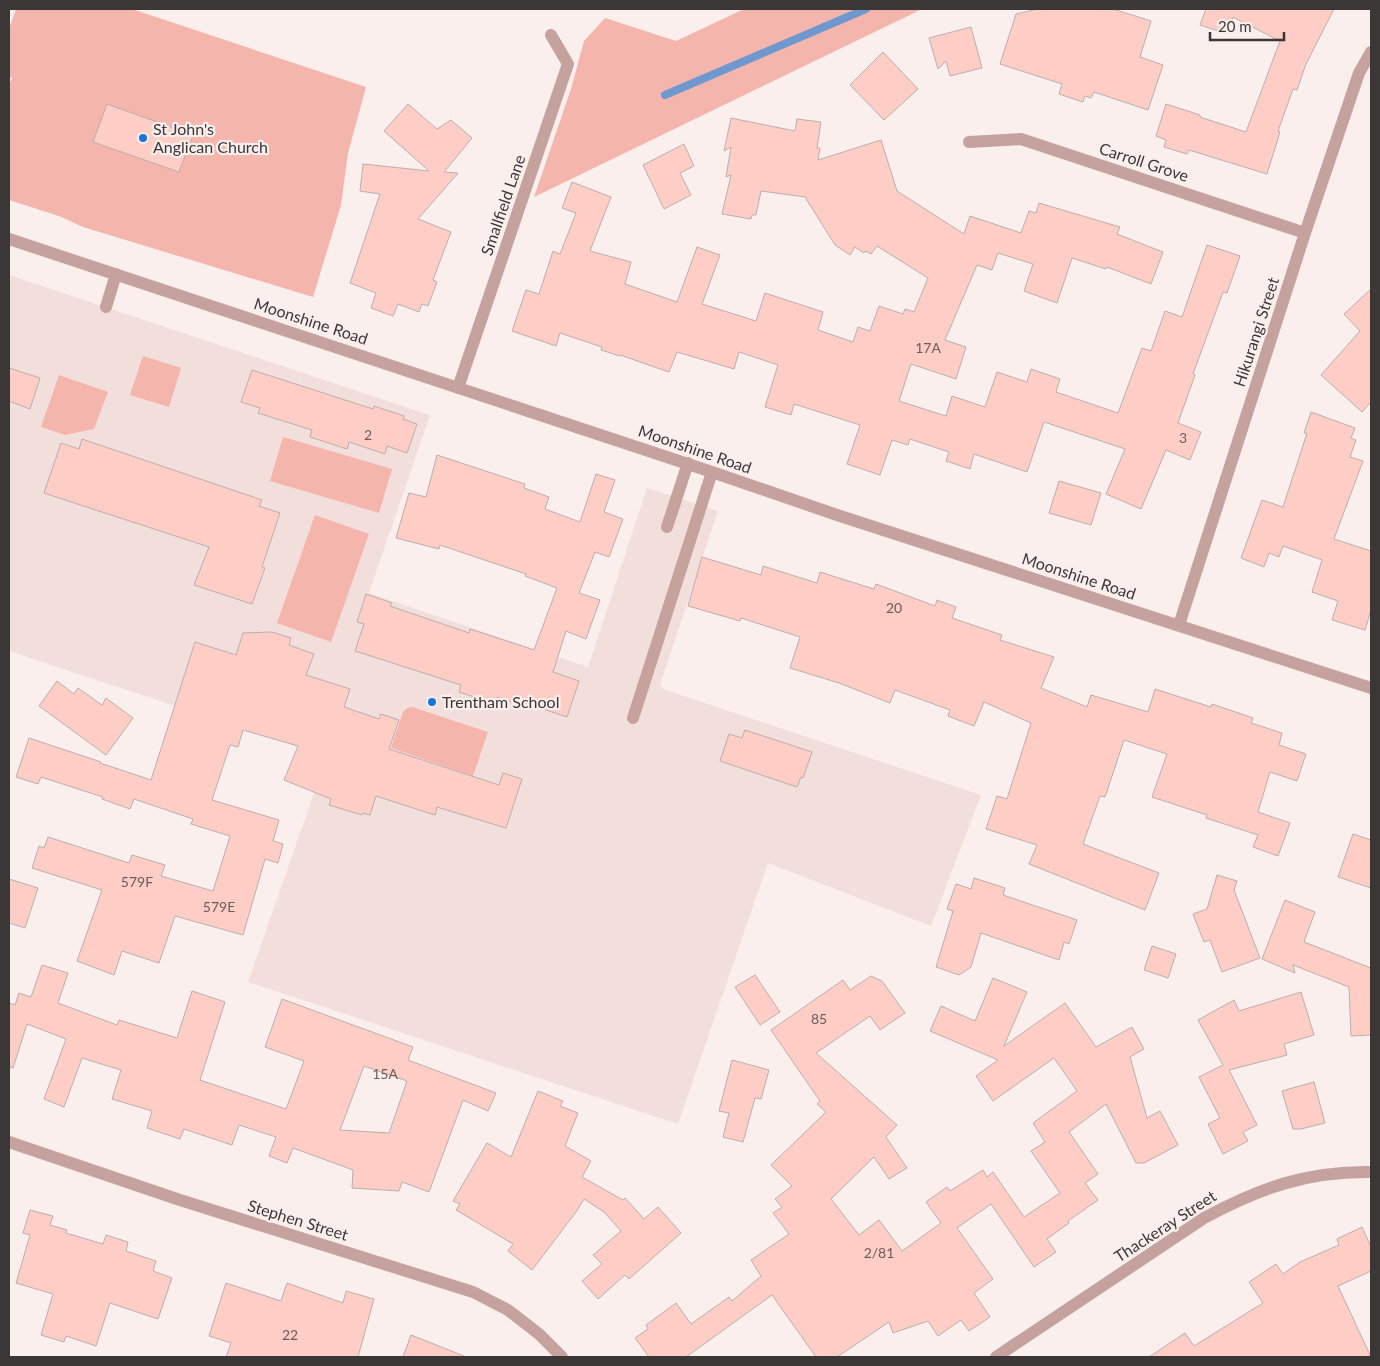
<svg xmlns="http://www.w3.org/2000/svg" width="1380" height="1366" font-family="Lato,sans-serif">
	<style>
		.built { fill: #f2dedb }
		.green { fill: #f4b5ac }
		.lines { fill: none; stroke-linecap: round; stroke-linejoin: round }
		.stream { stroke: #6f98ce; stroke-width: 8 }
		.building { fill: #fdcdc6; stroke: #baafad; fill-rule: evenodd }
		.minor { stroke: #c5a29d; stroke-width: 12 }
		.poi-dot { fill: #1375de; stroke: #fbefed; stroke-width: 2 }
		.labels { text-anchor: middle; stroke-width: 4.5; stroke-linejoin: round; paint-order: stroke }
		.number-label { font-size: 14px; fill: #6c5c5a }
		.poi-label { font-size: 16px; fill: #3b3736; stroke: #fbefed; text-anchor: start }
		.street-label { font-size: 16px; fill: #3b3736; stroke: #fbefed }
	</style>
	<rect width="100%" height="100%" fill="#fbefed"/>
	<path class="built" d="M 9,275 L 430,415 L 369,593 L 588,667 L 647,488 L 718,511 L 660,685 L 663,689 L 981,795 L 931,926 L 768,863 L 678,1124 L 248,982 L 327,756 L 9,651 Z"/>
	<path class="green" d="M 16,9 L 132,9 L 366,87 L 348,153 L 341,205 L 313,297 L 83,227 L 59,216 L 9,200 L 9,86 L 12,78 L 9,76 L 9,29 Z
		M 744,9 L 922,9 L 534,197 L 571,89 L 584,41 L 605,18 L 676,41 Z
		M 143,356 L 181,368 L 169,407 L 130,395 Z
		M 59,375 L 108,392 L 94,429 L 65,435 L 41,427 Z
		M 283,437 L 392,469 L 379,513 L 270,481 Z
		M 315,515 L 369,534 L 331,642 L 277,623 Z
		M 412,707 L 488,732 L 473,776 L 391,748 L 403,712 L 407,708 Z"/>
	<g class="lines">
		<path class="stream" d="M 665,95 L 866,9"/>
	</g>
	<path class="building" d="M 1038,9 L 1113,9 L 1151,21 L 1140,57 L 1163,65 L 1148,110 L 1094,92 L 1091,98 L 1085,96 L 1083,102 L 1059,94 L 1062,84 L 1000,64 L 1016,14 Z
		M 1206,9 L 1334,9 L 1306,64 L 1297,90 L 1293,89 L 1278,131 L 1280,132 L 1267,174 L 1189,150 L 1187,154 L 1164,147 L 1166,140 L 1156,136 L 1166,104 L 1200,115 L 1200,117 L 1246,132 L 1280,41 L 1233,17 L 1227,34 L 1200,25 Z
		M 971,27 L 982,68 L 950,76 L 946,61 L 938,69 L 929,38 Z
		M 883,52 L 918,89 L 884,120 L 850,85 Z
		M 107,104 L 193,135 L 179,172 L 93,142 Z
		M 408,104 L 437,129 L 451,120 L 472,138 L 444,172 L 458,173 L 418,219 L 451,232 L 433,280 L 437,282 L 428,306 L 422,304 L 419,312 L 398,304 L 393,316 L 371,308 L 376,293 L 350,283 L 380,194 L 360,191 L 363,164 L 429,171 L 384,131 Z
		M 731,118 L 795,131 L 797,119 L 821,122 L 817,148 L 820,148 L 818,160 L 881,140 L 897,191 L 964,234 L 970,216 L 1021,233 L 1029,211 L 1036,213 L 1039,203 L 1120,227 L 1117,234 L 1163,252 L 1151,284 L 1107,267 L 1106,269 L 1072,258 L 1057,303 L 1024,291 L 1033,264 L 998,253 L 992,270 L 977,265 L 945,340 L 966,347 L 956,379 L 911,364 L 899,401 L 946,416 L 952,396 L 985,407 L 997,372 L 1027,382 L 1031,369 L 1060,379 L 1056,392 L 1118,413 L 1142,348 L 1151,351 L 1165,311 L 1182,317 L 1207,245 L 1240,256 L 1227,293 L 1223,292 L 1193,374 L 1195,375 L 1178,423 L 1201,432 L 1190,460 L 1166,450 L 1141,509 L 1106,494 L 1125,449 L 1044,422 L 1027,472 L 974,454 L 970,469 L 946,461 L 949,452 L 910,439 L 908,445 L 892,440 L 880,475 L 847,464 L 860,425 L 794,404 L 791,415 L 765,407 L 778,365 L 739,352 L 734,369 L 677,352 L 669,372 L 620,355 L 620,356 L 601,350 L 602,347 L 560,333 L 556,346 L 512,331 L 526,290 L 539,294 L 553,251 L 560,254 L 576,213 L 562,208 L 572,182 L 611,197 L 590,251 L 631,262 L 625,284 L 677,302 L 697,247 L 720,255 L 702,304 L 756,321 L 765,293 L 823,312 L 818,330 L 853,342 L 858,327 L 870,331 L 879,306 L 903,314 L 905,309 L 914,312 L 928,278 L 877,246 L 871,254 L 866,251 L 864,253 L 855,247 L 850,255 L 835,245 L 805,197 L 761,191 L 756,215 L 752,215 L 751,219 L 722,214 L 731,175 L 726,177 L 731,147 L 724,151 Z
		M 684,144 L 694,166 L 680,173 L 691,195 L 664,209 L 643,165 Z
		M 1371,289 L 1371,402 L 1362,412 L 1321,375 L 1360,331 L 1344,314 Z
		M 9,368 L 40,378 L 30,409 L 9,401 Z
		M 252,370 L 373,409 L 374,406 L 404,416 L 403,419 L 417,424 L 407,453 L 387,446 L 385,454 L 349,442 L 347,449 L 310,437 L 312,430 L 258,413 L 260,408 L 241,402 Z
		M 1311,412 L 1355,428 L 1351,438 L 1356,440 L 1350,457 L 1363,461 L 1334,539 L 1371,551 L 1371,610 L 1365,630 L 1332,620 L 1338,601 L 1312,592 L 1322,560 L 1283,546 L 1279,557 L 1269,553 L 1264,567 L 1241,558 L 1262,500 L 1283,507 L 1307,433 L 1304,433 Z
		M 82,439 L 262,500 L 259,506 L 280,513 L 262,567 L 265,568 L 252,604 L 194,585 L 209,547 L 44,493 L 61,443 L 79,449 Z
		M 437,455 L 525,484 L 524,488 L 549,497 L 545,509 L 580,522 L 596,474 L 615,480 L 604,512 L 623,519 L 609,557 L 595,552 L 579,593 L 600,600 L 586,639 L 566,631 L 553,672 L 579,681 L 567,717 L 522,702 L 521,705 L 497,697 L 495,704 L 459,692 L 461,685 L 355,651 L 364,624 L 357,622 L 366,594 L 392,603 L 390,606 L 469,633 L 470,629 L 534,650 L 557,588 L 525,576 L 526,574 L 440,545 L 439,549 L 396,538 L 409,493 L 426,497 Z
		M 1059,481 L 1101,493 L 1091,525 L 1049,513 Z
		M 702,557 L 761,575 L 763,566 L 817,583 L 820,572 L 874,589 L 876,584 L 935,606 L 937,600 L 956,607 L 952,618 L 1002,635 L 1000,640 L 1054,657 L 1041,688 L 1087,707 L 1091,695 L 1148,712 L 1155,689 L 1211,707 L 1212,704 L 1253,718 L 1251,723 L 1282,733 L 1279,745 L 1306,754 L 1297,781 L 1270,772 L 1258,812 L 1290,823 L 1278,856 L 1253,847 L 1258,835 L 1206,818 L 1207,815 L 1152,797 L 1167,754 L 1124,740 L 1105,797 L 1100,796 L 1083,844 L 1159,873 L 1145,910 L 1029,864 L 1037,845 L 986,829 L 997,796 L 1007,799 L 1031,723 L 984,702 L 974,726 L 948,716 L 950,710 L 895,690 L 890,703 L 839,683 L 790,668 L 800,637 L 741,618 L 740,621 L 688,606 Z
		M 272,632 L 291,638 L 289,645 L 314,654 L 306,675 L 350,689 L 344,707 L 379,719 L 381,714 L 399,720 L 389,749 L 499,785 L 503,773 L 522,779 L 506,828 L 437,807 L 435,815 L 376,796 L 370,815 L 363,813 L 362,815 L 329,805 L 331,799 L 284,780 L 298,746 L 243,730 L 238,747 L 230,745 L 212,800 L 279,820 L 273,841 L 283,844 L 278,863 L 265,859 L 243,935 L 175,916 L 159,963 L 122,951 L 114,975 L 77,961 L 102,890 L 32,868 L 39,846 L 44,848 L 48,837 L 129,863 L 132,855 L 165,865 L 161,876 L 213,891 L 230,836 L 191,824 L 193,819 L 134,799 L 130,809 L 102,799 L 103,797 L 41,777 L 38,784 L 16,777 L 29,738 L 101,762 L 100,763 L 151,780 L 195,642 L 236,655 L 243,633 Z
		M 57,681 L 74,694 L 78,688 L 102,705 L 106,698 L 133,718 L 106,755 L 39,706 Z
		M 745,730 L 812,752 L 803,778 L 801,777 L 797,787 L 720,761 L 729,734 L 742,738 Z
		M 1353,834 L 1371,840 L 1371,888 L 1338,877 Z
		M 1217,875 L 1237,881 L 1234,890 L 1260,958 L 1222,972 L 1210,940 L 1204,942 L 1193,914 L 1207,909 Z
		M 974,878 L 1005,888 L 1003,895 L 1077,920 L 1069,944 L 1064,942 L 1059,960 L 981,933 L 971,967 L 959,975 L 936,967 L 953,911 L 947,909 L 956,884 L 971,889 Z
		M 9,879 L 38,888 L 25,928 L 9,923 Z
		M 1285,900 L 1315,912 L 1304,942 L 1371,968 L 1371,1035 L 1351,1036 L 1349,987 L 1293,965 L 1295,973 L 1262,959 Z
		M 1152,946 L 1176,954 L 1168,978 L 1144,970 Z
		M 42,965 L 68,973 L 58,1003 L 117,1025 L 119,1020 L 177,1038 L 192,991 L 225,1002 L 200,1080 L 286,1109 L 304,1061 L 265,1047 L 282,999 L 413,1047 L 408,1060 L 496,1093 L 488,1111 L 463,1100 L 429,1192 L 402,1182 L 399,1191 L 352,1188 L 353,1170 L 293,1148 L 287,1163 L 269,1156 L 276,1137 L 239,1125 L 232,1145 L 184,1129 L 180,1139 L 147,1128 L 152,1111 L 112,1099 L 121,1070 L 82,1058 L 64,1107 L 44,1099 L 66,1039 L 27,1024 L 13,1068 L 9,1067 L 9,1003 L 15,1005 L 19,993 L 31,997 ZM 364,1066 L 407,1081 L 389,1133 L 340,1130 Z
		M 755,975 L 780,1012 L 760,1025 L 735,987 Z
		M 871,976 L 882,981 L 905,1013 L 880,1030 L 870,1016 L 816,1053 L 897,1125 L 886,1137 L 907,1168 L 889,1179 L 874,1157 L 831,1199 L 859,1235 L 879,1220 L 902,1251 L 941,1223 L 926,1202 L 947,1187 L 950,1191 L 983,1170 L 987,1177 L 993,1172 L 1024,1217 L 1060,1193 L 1031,1151 L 1045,1142 L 1033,1123 L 1077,1091 L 1054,1058 L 993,1101 L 976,1076 L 998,1060 L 930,1031 L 941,1006 L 975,1021 L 993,978 L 1027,992 L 1004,1046 L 1065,1003 L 1096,1047 L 1132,1027 L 1144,1049 L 1130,1057 L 1147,1118 L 1160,1111 L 1178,1145 L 1144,1163 L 1136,1163 L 1106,1104 L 1069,1132 L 1098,1174 L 1085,1183 L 1098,1200 L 1068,1221 L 1069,1223 L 1047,1239 L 1056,1252 L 1034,1267 L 991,1204 L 957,1228 L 993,1279 L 974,1293 L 990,1317 L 969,1331 L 961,1320 L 938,1336 L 928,1321 L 893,1333 L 889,1322 L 837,1357 L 816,1357 L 772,1295 L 686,1357 L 649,1357 L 635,1338 L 648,1329 L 646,1325 L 676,1303 L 691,1324 L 729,1297 L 732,1301 L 761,1276 L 751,1260 L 789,1234 L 773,1213 L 782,1207 L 775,1199 L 792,1186 L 771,1165 L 826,1112 L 817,1104 L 820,1101 L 771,1030 L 843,980 L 850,990 Z
		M 1301,992 L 1314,1035 L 1284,1044 L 1287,1055 L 1229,1070 L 1257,1125 L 1243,1132 L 1248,1141 L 1223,1154 L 1208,1124 L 1220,1118 L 1199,1077 L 1223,1065 L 1198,1020 L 1234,1000 L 1239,1011 Z
		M 732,1060 L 769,1070 L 761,1099 L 755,1098 L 743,1142 L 723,1137 L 729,1113 L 719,1111 Z
		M 1314,1082 L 1325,1123 L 1301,1129 L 1293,1129 L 1282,1091 Z
		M 538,1091 L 563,1101 L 560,1106 L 578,1113 L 565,1146 L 591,1161 L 582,1177 L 623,1200 L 625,1198 L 644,1219 L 658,1207 L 681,1233 L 629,1279 L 625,1275 L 598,1299 L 582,1281 L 602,1264 L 593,1255 L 621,1231 L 604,1212 L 584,1199 L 576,1212 L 532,1270 L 508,1251 L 513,1244 L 456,1210 L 460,1204 L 453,1201 L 487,1143 L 511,1157 Z
		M 30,1210 L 53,1216 L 50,1225 L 67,1230 L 66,1233 L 103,1244 L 106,1235 L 128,1242 L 126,1251 L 156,1261 L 153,1271 L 172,1278 L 158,1319 L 110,1303 L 96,1346 L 66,1336 L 64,1342 L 41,1335 L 53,1294 L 16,1283 L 30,1235 L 23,1233 Z
		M 1362,1227 L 1371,1247 L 1371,1271 L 1338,1286 L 1371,1357 L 1149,1357 L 1185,1333 L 1194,1346 L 1263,1303 L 1249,1282 L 1276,1264 L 1283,1274 L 1300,1262 L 1339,1245 L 1337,1239 Z
		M 226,1283 L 281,1301 L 287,1283 L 343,1303 L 346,1291 L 374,1299 L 358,1357 L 226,1357 L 231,1343 L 209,1336 Z
		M 411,1335 L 464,1356 L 464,1357 L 403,1357 Z"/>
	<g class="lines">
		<path class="minor" d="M 969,142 L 1021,139 L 1305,233
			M 9,239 L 712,472 L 837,515 L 1371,688
			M 106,307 L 116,274
			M 458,388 L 568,64 L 551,35
			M 667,527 L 688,463
			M 1179,625 L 1305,233 L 1359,73 L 1371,52
			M 633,718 L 712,472
			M 9,1142 L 180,1200 L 473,1292 L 508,1310 L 539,1334 L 562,1357
			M 996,1357 L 1204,1218 C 1260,1188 1307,1171 1371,1172"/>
	</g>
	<g class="poi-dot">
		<circle cx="143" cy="138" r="5"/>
		<circle cx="432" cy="702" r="5"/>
	</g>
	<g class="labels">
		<g class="number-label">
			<text x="928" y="353">17A</text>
			<text x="368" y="440">2</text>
			<text x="1183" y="443">3</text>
			<text x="894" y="613">20</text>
			<text x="137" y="887">579F</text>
			<text x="219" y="912">579E</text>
			<text x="819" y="1024">85</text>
			<text x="385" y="1079">15A</text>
			<text x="879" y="1258">2/81</text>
			<text x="290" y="1340">22</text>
		</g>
		<g class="poi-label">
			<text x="153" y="135">St John's<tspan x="153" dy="18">Anglican Church</tspan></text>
			<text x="442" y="708">Trentham School</text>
		</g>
		<g class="street-label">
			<text transform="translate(1144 162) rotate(18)" y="6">Carroll Grove</text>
			<text transform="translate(503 205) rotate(-71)" y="6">Smallfield Lane</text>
			<text transform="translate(311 321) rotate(18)" y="6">Moonshine Road</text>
			<text transform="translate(1256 332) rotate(-72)" y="6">Hikurangi Street</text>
			<text transform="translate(695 449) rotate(19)" y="6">Moonshine Road</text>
			<text transform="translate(1079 576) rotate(18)" y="6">Moonshine Road</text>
			<text transform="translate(298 1220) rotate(17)" y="6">Stephen Street</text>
			<text transform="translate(1165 1226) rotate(-33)" y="6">Thackeray Street</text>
		</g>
	</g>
	<rect width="1380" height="1366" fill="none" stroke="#3b3736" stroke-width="20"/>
	<path d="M1210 32v8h74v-8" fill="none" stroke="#3b3736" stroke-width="2.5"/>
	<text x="1218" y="32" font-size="15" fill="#3b3736" stroke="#fbefed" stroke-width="4" paint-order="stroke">20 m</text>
</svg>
